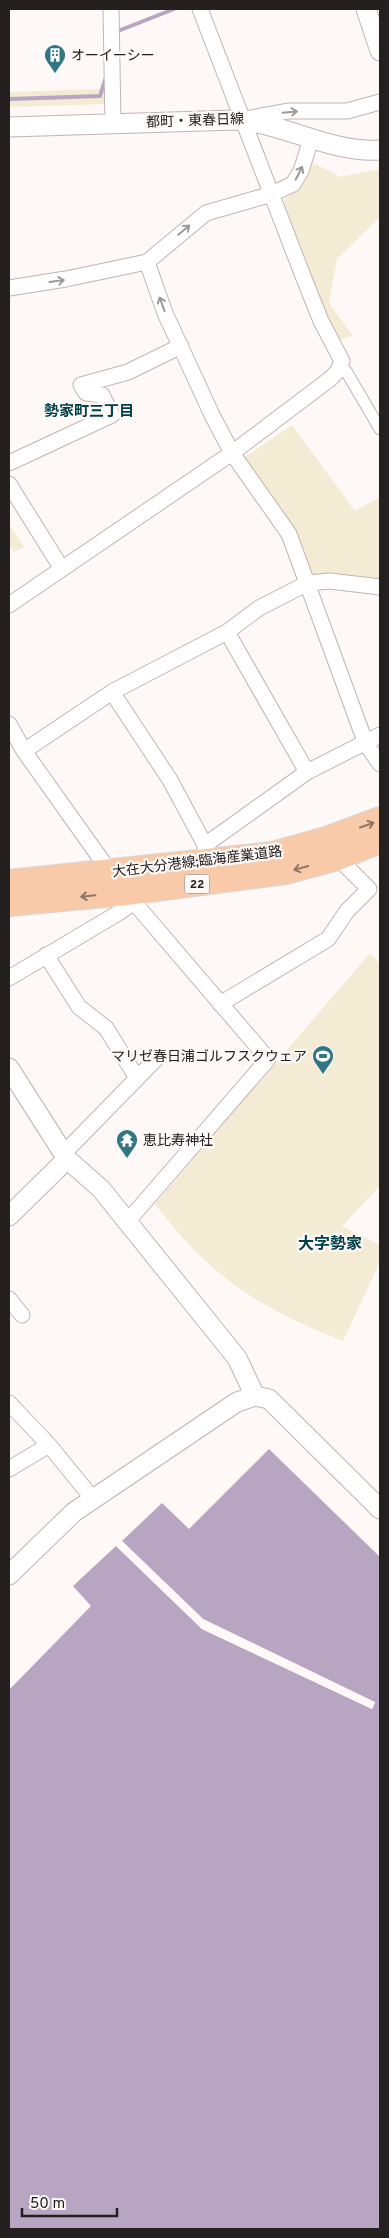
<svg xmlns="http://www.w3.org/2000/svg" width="389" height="2238" font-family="Overpass,'Noto Sans JP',sans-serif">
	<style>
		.green { fill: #f4ebd4 }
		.water { fill: #b7a5c1 }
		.pier { fill: #fef8f7 }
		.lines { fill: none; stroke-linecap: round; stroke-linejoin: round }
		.stream { stroke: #b7a5c1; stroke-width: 4 }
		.pedestrian-casing { stroke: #c0b5b5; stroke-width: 13 }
		.minor-casing { stroke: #c0b5b5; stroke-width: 17 }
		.tertiary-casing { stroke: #c0b5b5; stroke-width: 21 }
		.primary-casing { stroke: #d8d7d7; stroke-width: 26 }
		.pedestrian { stroke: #fff; stroke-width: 11 }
		.minor { stroke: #fff; stroke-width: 15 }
		.tertiary { stroke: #fff; stroke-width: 19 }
		.primary { stroke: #f8caa9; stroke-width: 24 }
		.oneway { stroke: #9c9b9b }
		.oneway2 { stroke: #8e7564 }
		.labels { text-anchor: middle; stroke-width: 4.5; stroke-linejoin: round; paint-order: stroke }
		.shield { fill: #fef8f7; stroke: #656160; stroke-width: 1 }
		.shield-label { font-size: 12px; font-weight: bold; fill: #242020 }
		.poi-label { font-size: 14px; fill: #242020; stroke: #fef8f7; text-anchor: start }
		.street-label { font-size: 14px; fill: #242020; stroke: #fef8f7 }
		.neighbourhood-label { font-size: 15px; font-weight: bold; fill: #004049; stroke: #fef8f7 }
		.quarter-label { font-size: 16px; font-weight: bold; fill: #004049; stroke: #fef8f7 }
	</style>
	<rect width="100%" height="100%" fill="#fef8f7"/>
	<path class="green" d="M 105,89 L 106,104 L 9,107 L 9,92 Z
		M 314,163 L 340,177 L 380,169 L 380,217 L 337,259 L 329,303 L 353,336 L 338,340 L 305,270 L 284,200 L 298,189 Z
		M 292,425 L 355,511 L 380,497 L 380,585 L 312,579 L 291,530 L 245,457 Z
		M 9,524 L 24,547 L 13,552 L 9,544 Z
		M 370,953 L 380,964 L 380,1186 L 342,1226 L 380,1245 L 380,1262 L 343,1341 C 257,1307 211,1277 155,1204 Z"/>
	<path class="water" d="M 269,1449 L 380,1557 L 380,2229 L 9,2229 L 9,1690 L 91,1606 L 73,1586 L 116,1546 L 202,1629 L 372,1709 L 375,1703 L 203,1619 L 122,1541 L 162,1503 L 189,1529 Z"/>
	<path class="pier" d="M 122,1541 L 203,1619 L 375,1702 L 372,1709 L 202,1629 L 116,1546 L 118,1545 L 203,1627 L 370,1706 L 372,1703 L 202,1622 L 120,1543 Z"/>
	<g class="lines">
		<path class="stream" d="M 117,34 L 118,31 L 174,9
			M 9,99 L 100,96 L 106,77"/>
		<g class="pedestrian-casing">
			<path id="pedestrian" d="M 346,371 L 380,429"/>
		</g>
		<g class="minor-casing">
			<path id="minor" d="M 111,9 L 113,124
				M 246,119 L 288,111 L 347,111 L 380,102
				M 147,262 L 165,313 L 212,415 L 232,453 L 289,534 L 366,744 L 380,764
				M 9,288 L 66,279 L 147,262 L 206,213 L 272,194 L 293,184 L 301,171 L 311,139
				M 9,463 L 112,415 L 102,395 L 86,393 L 81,385 L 128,372 L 181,346
				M 9,484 L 62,569
				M 9,605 L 232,453 L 330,379 L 338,371 L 342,361 L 321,321 L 303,276 L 200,9
				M 227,632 L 307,772
				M 112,692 L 170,780 L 205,845 L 205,854
				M 9,724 L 24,751 L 110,872
				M 24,751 L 112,692 L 227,632 L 259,608 L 308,583 L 330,581 L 380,587
				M 205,845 L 307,772 L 380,735
				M 126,893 L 268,1059 L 128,1221
				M 46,955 L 79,1007 L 106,1028 L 137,1078
				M 9,978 L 120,912 L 134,902
				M 220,1004 L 328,939 L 347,911 L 369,889 L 338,858 L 335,852
				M 64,1153 L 156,1059
				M 9,1299 L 22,1315
				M 9,1403 L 49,1445 L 93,1499
				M 9,1469 L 49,1445"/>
		</g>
		<g class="tertiary-casing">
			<path id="tertiary" d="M 366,9 L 380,51
				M 9,127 L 235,120 C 285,123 329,153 380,150
				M 9,1068 L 67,1159 L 101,1189 L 237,1358 L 255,1396
				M 9,1216 L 67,1159
				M 9,1575 L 74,1512 L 237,1402 L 255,1396 L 269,1399 L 380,1509"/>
		</g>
		<g class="primary-casing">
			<path id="primary" d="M 9,882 L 273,854 L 329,838 L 380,819
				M 9,904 L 126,893 L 286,872 L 338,858 L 380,841"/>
		</g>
		<use href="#pedestrian" class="pedestrian"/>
		<use href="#minor" class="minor"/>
		<use href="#tertiary" class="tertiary"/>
		<use href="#primary" class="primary"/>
	</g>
	<defs><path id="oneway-shaft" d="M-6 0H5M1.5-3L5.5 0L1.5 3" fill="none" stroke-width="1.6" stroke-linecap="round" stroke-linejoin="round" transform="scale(1.25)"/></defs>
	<g class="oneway">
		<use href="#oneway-shaft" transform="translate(290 112) rotate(-5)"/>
		<use href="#oneway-shaft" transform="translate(299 173) rotate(-63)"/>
		<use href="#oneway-shaft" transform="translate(184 230) rotate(-40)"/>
		<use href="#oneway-shaft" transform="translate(57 281) rotate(-8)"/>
		<use href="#oneway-shaft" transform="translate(162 304) rotate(-110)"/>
	</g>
	<g class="oneway2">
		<use href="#oneway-shaft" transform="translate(367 825) rotate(-19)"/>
		<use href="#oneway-shaft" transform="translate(301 868) rotate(165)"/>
		<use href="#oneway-shaft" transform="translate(88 896) rotate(174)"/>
	</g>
	<defs>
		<g id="building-pin" transform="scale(1.125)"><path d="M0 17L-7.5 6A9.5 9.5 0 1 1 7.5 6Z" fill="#317783" stroke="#fef8f7"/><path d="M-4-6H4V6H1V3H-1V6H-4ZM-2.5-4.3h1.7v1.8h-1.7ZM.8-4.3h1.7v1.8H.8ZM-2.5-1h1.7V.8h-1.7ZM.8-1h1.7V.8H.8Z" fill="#fff"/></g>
		<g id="stadium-pin" transform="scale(1.125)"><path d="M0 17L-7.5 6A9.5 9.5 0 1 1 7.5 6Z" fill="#317783" stroke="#fef8f7"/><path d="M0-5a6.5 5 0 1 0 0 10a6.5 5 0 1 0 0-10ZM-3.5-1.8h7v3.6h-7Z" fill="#fff"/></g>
		<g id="temple-pin" transform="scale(1.125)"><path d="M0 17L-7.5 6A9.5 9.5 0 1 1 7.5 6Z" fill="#317783" stroke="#fef8f7"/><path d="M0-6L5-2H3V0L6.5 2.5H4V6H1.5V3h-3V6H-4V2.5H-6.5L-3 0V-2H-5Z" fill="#fff"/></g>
	</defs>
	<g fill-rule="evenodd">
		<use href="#building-pin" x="55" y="55"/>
		<use href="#stadium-pin" x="323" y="1056"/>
		<use href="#temple-pin" x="127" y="1140"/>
	</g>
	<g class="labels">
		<rect class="shield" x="184.5" y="874.5" width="25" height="19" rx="4"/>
		<g class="shield-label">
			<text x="197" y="888">22</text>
		</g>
		<g class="poi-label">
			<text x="71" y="60">オーイーシー</text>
			<text x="307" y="1061" text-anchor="end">マリゼ春日浦ゴルフスクウェア</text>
			<text x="143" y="1145">恵比寿神社</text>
		</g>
		<g class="street-label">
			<text transform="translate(195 120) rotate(-2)" y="5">都町・東春日線</text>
			<text transform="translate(197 861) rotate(-7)" y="5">大在大分港線;臨海産業道路</text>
		</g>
		<g class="neighbourhood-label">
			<text x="89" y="416">勢家町三丁目</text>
		</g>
		<g class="quarter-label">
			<text x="330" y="1249">大字勢家</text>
		</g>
	</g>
	<rect width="389" height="2238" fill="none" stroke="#242020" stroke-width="20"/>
	<path d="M22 2208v8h95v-8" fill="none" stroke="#242020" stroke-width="2.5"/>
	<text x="30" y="2208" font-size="15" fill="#242020" stroke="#fef8f7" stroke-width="4" paint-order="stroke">50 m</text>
</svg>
